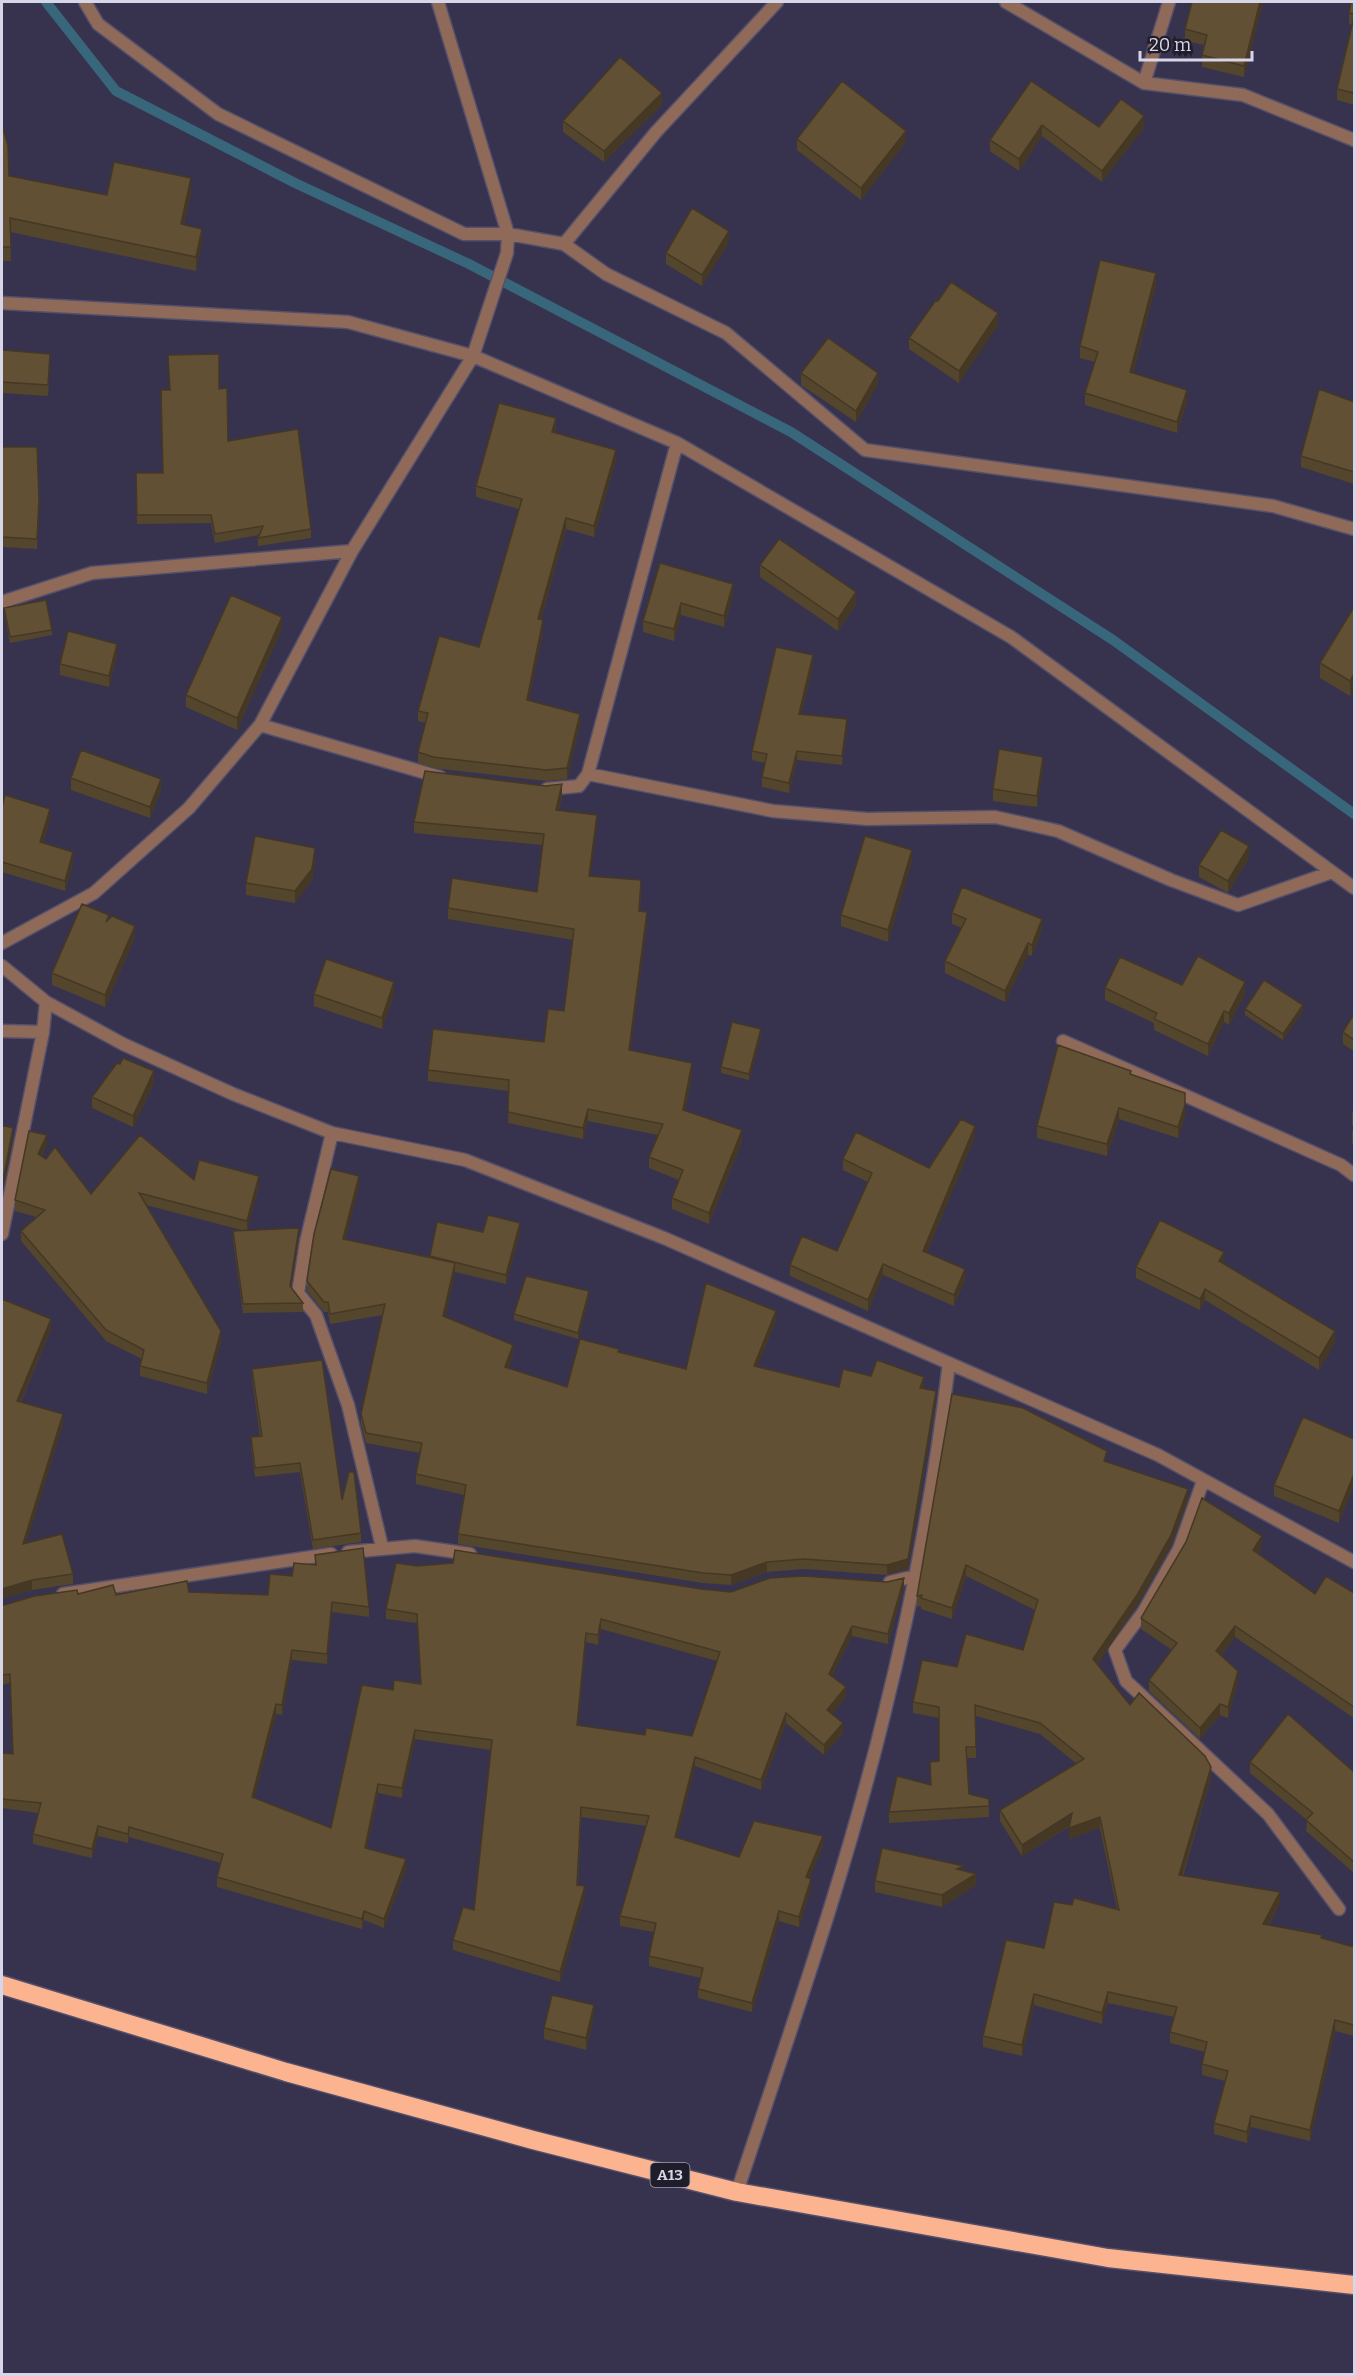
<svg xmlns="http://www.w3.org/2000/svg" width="1356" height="2376" font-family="Bitter,serif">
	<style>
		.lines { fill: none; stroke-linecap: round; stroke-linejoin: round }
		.stream { stroke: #38667b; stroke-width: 10 }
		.street-casing { stroke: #54506b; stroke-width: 15 }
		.highway-casing { stroke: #54506b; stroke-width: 21 }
		.street { stroke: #8f6a59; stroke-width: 12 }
		.highway { stroke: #fbb390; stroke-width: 18 }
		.wall { fill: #54452d; fill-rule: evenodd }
		.shaded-wall { fill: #453824 }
		.building { fill: #625034; stroke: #453824; stroke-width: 1.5; fill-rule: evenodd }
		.labels { text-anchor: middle; stroke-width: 4.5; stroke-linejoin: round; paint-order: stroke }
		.shield { fill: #1f1d2a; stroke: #a09eaf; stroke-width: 1.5 }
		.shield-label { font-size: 15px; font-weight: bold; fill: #d7d6e8 }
	</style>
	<rect width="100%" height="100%" fill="#37334f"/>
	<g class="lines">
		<path class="stream" d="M 46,2 L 116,91 L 295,183 L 469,264 L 791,432 L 1113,640 L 1354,814"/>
		<g class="street-casing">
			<path id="street" d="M 85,2 L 98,24 L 218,114 L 464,234 L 508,234 L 564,244 L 606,274 L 726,333 L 865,450 L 1273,506 L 1354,529
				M 1006,2 L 1144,83 L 1243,95 L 1354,140
				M 1144,83 L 1169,2
				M 564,244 L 656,132 L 777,2
				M 2,303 L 348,322 L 473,356 L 677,443 L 1011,637 L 1354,888
				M 2,602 L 92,573 L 352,551
				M 260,725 L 440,777
				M 588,774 L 773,811 L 867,819 L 995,817 L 1058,831 L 1171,880 L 1238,905 L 1332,872
				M 547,789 L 579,786 L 588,774 L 677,443
				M 2,943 L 94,893 L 189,808 L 260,725 L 352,551 L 473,356 L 507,253 L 508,234 L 438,2
				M 2,966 L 46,1002 L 123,1044 L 233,1094 L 332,1133 L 465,1160 L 664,1238 L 1158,1455 L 1354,1562
				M 2,1031 L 43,1032
				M 1063,1041 L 1341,1165 L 1354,1175
				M 332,1133 L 306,1242 L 298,1293 L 316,1315 L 348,1405 L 382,1547
				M 2,1234 L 43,1032 L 46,1002
				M 1203,1481 L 1179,1549 L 1144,1611 L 1115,1650 L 1126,1681 L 1268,1814 L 1339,1909
				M 348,1552 L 415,1546 L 470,1554
				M 890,1582 L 915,1576
				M 63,1594 L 331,1554
				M 737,2192 C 789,2034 845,1876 884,1715 C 913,1599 935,1481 949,1363"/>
		</g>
		<g class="highway-casing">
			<path id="highway" d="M 2,1985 L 286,2072 L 533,2140 L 737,2192 L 1108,2258 L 1354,2285"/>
		</g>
		<use href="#street" class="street"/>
		<use href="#highway" class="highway"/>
	</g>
	<path class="wall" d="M 1263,2 L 1244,77 L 1202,67 L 1202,55 L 1204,45 L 1185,41 L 1185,29 Z
		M 1354,2 L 1354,105 L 1337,100 L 1337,89 L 1353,25 L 1349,24 L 1349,13 Z
		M 1031,81 L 1099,127 L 1144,128 L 1102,182 L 1042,136 L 1019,171 L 990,151 L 990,140 Z
		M 662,105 L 604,162 L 563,132 L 563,121 Z
		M 2,125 L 9,176 L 107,195 L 191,192 L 184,225 L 202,243 L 196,271 L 10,232 L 11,261 L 2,261 Z
		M 797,139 L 906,142 L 861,200 L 797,150 Z
		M 729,242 L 702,286 L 666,264 L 666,253 Z
		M 1156,285 L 1133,373 L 1187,401 L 1177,433 L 1085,405 L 1085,393 L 1095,362 L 1080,358 L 1080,346 Z
		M 998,325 L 959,383 L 909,349 L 909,338 Z
		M 2,350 L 50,365 L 48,396 L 2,393 Z
		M 801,373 L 878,384 L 856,422 L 801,385 Z
		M 219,389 L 228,441 L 311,529 L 311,538 L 258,546 L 258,538 L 259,535 L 215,543 L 211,523 L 137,524 L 136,473 L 163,473 Z
		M 1354,402 L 1354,484 L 1301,467 L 1301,456 Z
		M 556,429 L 555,432 L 616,460 L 594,537 L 566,529 L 541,620 L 543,631 L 529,700 L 580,724 L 567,779 L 546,781 L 433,768 L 418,763 L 418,752 L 426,723 L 418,721 L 418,711 L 479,647 L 519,509 L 476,497 L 476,486 Z
		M 2,447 L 39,509 L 37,549 L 2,547 Z
		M 660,563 L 733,596 L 724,627 L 681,615 L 674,641 L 643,632 L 643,621 Z
		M 760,565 L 856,604 L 838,631 L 760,577 Z
		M 1354,607 L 1354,689 L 1350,696 L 1320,678 L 1320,663 Z
		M 4,608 L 52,630 L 52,635 L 10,643 L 4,614 Z
		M 282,629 L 237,730 L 186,707 L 186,695 Z
		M 117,655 L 109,687 L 60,675 L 60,664 Z
		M 813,665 L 801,715 L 847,729 L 842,765 L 797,760 L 789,793 L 762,787 L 762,777 L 765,763 L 752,760 L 752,751 Z
		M 1043,768 L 1037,807 L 993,801 L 993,789 Z
		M 71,778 L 161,790 L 150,818 L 71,790 Z
		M 562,796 L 559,810 L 597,826 L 590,876 L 641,891 L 640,911 L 647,923 L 630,1051 L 692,1074 L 685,1111 L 742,1142 L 709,1224 L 672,1209 L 672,1198 L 679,1180 L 649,1168 L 649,1157 L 658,1135 L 588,1121 L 583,1139 L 508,1123 L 509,1091 L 428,1081 L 428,1070 L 544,1042 L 564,1011 L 573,940 L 448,919 L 448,908 L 537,892 L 543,845 L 414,833 L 414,822 Z
		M 2,807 L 50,819 L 43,843 L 73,863 L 65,891 L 2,872 Z
		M 1249,858 L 1228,893 L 1199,877 L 1199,865 Z
		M 315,860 L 312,880 L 295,903 L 246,895 L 246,883 Z
		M 912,861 L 888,942 L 841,926 L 841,915 Z
		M 952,913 L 1042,930 L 1032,956 L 1028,955 L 1005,1002 L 945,973 L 945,961 L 962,928 L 952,924 Z
		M 109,919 L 135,937 L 105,1007 L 52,985 L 52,973 Z
		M 1182,985 L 1245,994 L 1229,1025 L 1224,1022 L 1208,1056 L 1154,1030 L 1154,1023 L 1105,1000 L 1105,988 Z
		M 314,994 L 394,994 L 382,1029 L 314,1006 Z
		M 1245,1009 L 1303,1011 L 1283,1040 L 1245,1015 Z
		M 1354,1014 L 1354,1051 L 1343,1044 L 1343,1032 Z
		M 761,1035 L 749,1080 L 721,1073 L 721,1067 Z
		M 1131,1074 L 1185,1116 L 1178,1138 L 1119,1119 L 1107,1156 L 1037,1138 L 1037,1126 Z
		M 154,1083 L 133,1127 L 92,1108 L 92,1097 Z
		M 1354,1108 L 1354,1145 L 1352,1143 L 1352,1132 L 1354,1126 L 1352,1125 L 1352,1113 Z
		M 975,1137 L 927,1252 L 965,1280 L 954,1306 L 883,1275 L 868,1311 L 790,1276 L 790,1265 L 837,1251 L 868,1182 L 843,1170 L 843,1159 L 929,1168 Z
		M 47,1145 L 42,1156 L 91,1194 L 194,1180 L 259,1186 L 247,1231 L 299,1237 L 291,1287 L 303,1303 L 303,1312 L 243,1313 L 233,1240 L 233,1231 L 245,1231 L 146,1205 L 221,1341 L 207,1394 L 140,1376 L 140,1366 L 142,1359 L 106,1341 L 21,1241 L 21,1231 L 36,1217 L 15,1211 L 15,1200 Z
		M 359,1186 L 345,1240 L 430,1257 L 437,1222 L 483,1232 L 520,1232 L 506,1284 L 455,1272 L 445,1317 L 513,1355 L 508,1368 L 567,1387 L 619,1352 L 686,1369 L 776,1321 L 757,1366 L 839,1387 L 924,1387 L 924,1389 L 936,1401 L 908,1569 L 887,1575 L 804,1569 L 767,1572 L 731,1585 L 703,1583 L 458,1544 L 458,1534 L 464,1495 L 416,1484 L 416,1474 L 420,1453 L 366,1443 L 361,1424 L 361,1414 L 383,1315 L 330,1324 L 328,1312 L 324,1312 L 307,1291 L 307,1281 Z
		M 1224,1264 L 1335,1343 L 1319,1370 L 1205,1300 L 1200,1310 L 1136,1278 L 1136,1267 Z
		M 589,1297 L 578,1339 L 514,1320 L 514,1314 Z
		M 2,1299 L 51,1329 L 21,1402 L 63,1424 L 26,1543 L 73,1574 L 73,1584 L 32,1590 L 2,1599 Z
		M 252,1369 L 342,1500 L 361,1533 L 361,1542 L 313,1549 L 300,1472 L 255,1477 L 251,1446 L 251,1437 L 260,1436 L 252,1378 Z
		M 1354,1439 L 1339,1523 L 1274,1496 L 1274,1485 Z
		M 1107,1462 L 1188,1500 L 1171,1546 L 1137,1606 L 1097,1665 L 1130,1705 L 1211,1778 L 1183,1876 L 1280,1903 L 1269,1925 L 1354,1947 L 1354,2036 L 1335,2031 L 1310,2141 L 1251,2127 L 1247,2143 L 1214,2134 L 1214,2123 L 1225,2081 L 1202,2075 L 1202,2064 L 1205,2052 L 1170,2043 L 1170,2032 L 1174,2017 L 1108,2003 L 1102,2024 L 1034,2005 L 1022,2056 L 983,2047 L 983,2036 L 1044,1948 L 1072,1905 L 1117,1909 L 1100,1828 L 1069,1839 L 1070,1826 L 1022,1856 L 1000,1821 L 1000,1810 L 1077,1764 L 1040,1734 L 976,1716 L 976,1758 L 966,1758 L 969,1794 L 989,1799 L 989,1817 L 889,1823 L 889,1812 L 930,1784 L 930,1762 L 939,1761 L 939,1718 L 913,1713 L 913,1702 L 957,1667 L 1023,1650 L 1035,1610 L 966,1576 L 952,1619 L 921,1609 L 921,1606 L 917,1607 L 917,1596 Z
		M 1262,1547 L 1258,1553 L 1315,1594 L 1354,1593 L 1354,1718 L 1235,1637 L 1221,1656 L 1238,1682 L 1228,1718 L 1220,1715 L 1200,1739 L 1149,1691 L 1149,1680 L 1172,1650 L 1141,1629 L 1141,1618 Z
		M 315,1555 L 369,1607 L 369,1617 L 332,1612 L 327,1664 L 292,1660 L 282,1715 L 276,1714 L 254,1798 L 331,1828 L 393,1690 L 421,1684 L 417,1623 L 386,1619 L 386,1609 L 417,1566 L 731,1592 L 904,1587 L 888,1644 L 852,1636 L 832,1676 L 846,1697 L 832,1714 L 843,1733 L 824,1755 L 786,1723 L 761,1790 L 695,1766 L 677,1837 L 739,1857 L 823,1846 L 809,1878 L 811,1888 L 799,1927 L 779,1921 L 752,2012 L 698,1998 L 698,1989 L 701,1978 L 649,1966 L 649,1956 L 654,1932 L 620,1926 L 620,1916 L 647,1826 L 581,1817 L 578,1885 L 585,1896 L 560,1982 L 453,1950 L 453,1940 L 474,1910 L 491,1750 L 415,1739 L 402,1798 L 378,1793 L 367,1848 L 406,1869 L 384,1928 L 364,1920 L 362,1929 L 217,1887 L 217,1877 L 221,1863 L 129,1837 L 128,1843 L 98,1836 L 92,1858 L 33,1844 L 33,1834 L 38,1813 L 2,1808 L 2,1753 L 13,1754 L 10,1683 L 2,1685 L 2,1605 L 4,1605 L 78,1594 L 116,1595 L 189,1592 L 268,1595 L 292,1576 L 315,1564 ZM 601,1629 L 717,1661 L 692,1736 L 645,1735 L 578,1725 L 586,1642 L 598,1645 Z
		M 1250,1762 L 1354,1772 L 1354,1873 L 1306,1831 L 1307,1820 L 1250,1773 Z
		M 964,1870 L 976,1885 L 942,1907 L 875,1892 L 875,1881 Z
		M 594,2016 L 586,2050 L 544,2039 L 544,2028 Z"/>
	<path class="shaded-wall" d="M 1260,2 L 1263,2 L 1244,77 L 1244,66 Z
		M 662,93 L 662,105 L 604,162 L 604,151 Z
		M 1144,116 L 1144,128 L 1102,182 L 1102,171 Z
		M 1042,125 L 1042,136 L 1019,171 L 1019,159 Z
		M 906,131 L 906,142 L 861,200 L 861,188 Z
		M 191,178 L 191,192 L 181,238 L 181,224 Z
		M 202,229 L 202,243 L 196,271 L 196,257 Z
		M 729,231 L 729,242 L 702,286 L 702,275 Z
		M 1156,273 L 1156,285 L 1130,383 L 1130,372 Z
		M 998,313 L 998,325 L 959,383 L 959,371 Z
		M 878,373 L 878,384 L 856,422 L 856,411 Z
		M 1187,390 L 1187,401 L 1177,433 L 1177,422 Z
		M 556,418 L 556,429 L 552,442 L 552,432 Z
		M 616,450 L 616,460 L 594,537 L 594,526 Z
		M 566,518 L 566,529 L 538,630 L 538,619 Z
		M 733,584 L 733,596 L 724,627 L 724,616 Z
		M 856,592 L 856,604 L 838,631 L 838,619 Z
		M 681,603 L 681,615 L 674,641 L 674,629 Z
		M 282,617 L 282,629 L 237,730 L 237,718 Z
		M 543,620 L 543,631 L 527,710 L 527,700 Z
		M 117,644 L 117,655 L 109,687 L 109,676 Z
		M 813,655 L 813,665 L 799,724 L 799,714 Z
		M 1354,674 L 1354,689 L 1350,696 L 1350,681 Z
		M 580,714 L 580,724 L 567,779 L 567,768 Z
		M 847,719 L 847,729 L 842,765 L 842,756 Z
		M 797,751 L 797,760 L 789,793 L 789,783 Z
		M 1043,757 L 1043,768 L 1037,807 L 1037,796 Z
		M 161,779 L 161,790 L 150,818 L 150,807 Z
		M 562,784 L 562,796 L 556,821 L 556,810 Z
		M 50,809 L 50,819 L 40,853 L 40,842 Z
		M 597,815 L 597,826 L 589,887 L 589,876 Z
		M 1249,846 L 1249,858 L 1228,893 L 1228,881 Z
		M 315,848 L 315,860 L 312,880 L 295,903 L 295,891 Z
		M 912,850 L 912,861 L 888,942 L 888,930 Z
		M 73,852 L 73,863 L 65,891 L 65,881 Z
		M 647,912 L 647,923 L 629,1062 L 629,1050 Z
		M 1042,919 L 1042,930 L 1032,956 L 1032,945 Z
		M 135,926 L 135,937 L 105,1007 L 105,995 Z
		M 1028,943 L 1028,955 L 1005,1002 L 1005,991 Z
		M 394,982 L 394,994 L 382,1029 L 382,1018 Z
		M 1245,982 L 1245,994 L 1229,1025 L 1229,1013 Z
		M 1303,1005 L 1303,1011 L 1283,1040 L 1283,1034 Z
		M 1224,1011 L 1224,1022 L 1208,1056 L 1208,1044 Z
		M 761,1029 L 761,1035 L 749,1080 L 749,1074 Z
		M 692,1063 L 692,1074 L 683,1121 L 683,1110 Z
		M 154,1071 L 154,1083 L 133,1127 L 133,1116 Z
		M 1185,1105 L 1185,1116 L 1178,1138 L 1178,1127 Z
		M 1119,1108 L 1119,1119 L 1107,1156 L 1107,1144 Z
		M 588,1109 L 588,1121 L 583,1139 L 583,1128 Z
		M 975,1126 L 975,1137 L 923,1262 L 923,1251 Z
		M 13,1128 L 13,1138 L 2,1195 L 2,1185 Z
		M 742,1130 L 742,1142 L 709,1224 L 709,1213 Z
		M 47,1135 L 47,1145 L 38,1165 L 38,1154 Z
		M 259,1176 L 259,1186 L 247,1231 L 247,1221 Z
		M 359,1176 L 359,1186 L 343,1249 L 343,1239 Z
		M 520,1223 L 520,1232 L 506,1284 L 506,1275 Z
		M 299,1228 L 299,1237 L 290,1295 L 290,1286 Z
		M 1224,1252 L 1224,1263 L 1219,1272 L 1219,1261 Z
		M 455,1263 L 455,1273 L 443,1326 L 443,1316 Z
		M 883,1264 L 883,1275 L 868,1311 L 868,1300 Z
		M 965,1269 L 965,1280 L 954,1306 L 954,1295 Z
		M 1205,1289 L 1205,1300 L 1200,1310 L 1200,1299 Z
		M 589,1291 L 589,1297 L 578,1339 L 578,1333 Z
		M 776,1311 L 776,1321 L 754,1375 L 754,1366 Z
		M 51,1319 L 51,1329 L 17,1410 L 17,1401 Z
		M 221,1331 L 221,1341 L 207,1394 L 207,1383 Z
		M 1335,1331 L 1335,1343 L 1319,1370 L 1319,1358 Z
		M 513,1345 L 513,1355 L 505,1377 L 505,1367 Z
		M 924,1377 L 924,1387 L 920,1398 L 920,1388 Z
		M 936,1391 L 936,1401 L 908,1569 L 887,1575 L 887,1565 Z
		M 63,1414 L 63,1424 L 23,1554 L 23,1544 Z
		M 1354,1474 L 1354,1486 L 1339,1523 L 1339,1511 Z
		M 1188,1489 L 1188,1500 L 1171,1546 L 1137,1606 L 1093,1671 L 1093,1659 Z
		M 1262,1536 L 1262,1547 L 1253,1561 L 1253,1550 Z
		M 767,1562 L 767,1572 L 731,1585 L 731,1575 Z
		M 966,1565 L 966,1576 L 952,1619 L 952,1608 Z
		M 904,1578 L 904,1587 L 888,1644 L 888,1634 Z
		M 32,1580 L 32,1590 L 2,1599 L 2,1589 Z
		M 332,1602 L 332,1612 L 327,1664 L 327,1654 Z
		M 601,1619 L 601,1629 L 598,1645 L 598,1635 Z
		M 852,1626 L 852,1636 L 829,1683 L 829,1674 Z
		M 1235,1626 L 1235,1637 L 1216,1662 L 1216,1651 Z
		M 586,1633 L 586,1642 L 577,1735 L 577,1725 Z
		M 292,1650 L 292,1660 L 282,1715 L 282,1705 Z
		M 1238,1671 L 1238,1682 L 1228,1718 L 1228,1707 Z
		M 846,1687 L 846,1697 L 827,1720 L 827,1710 Z
		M 276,1704 L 276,1714 L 252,1807 L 252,1797 Z
		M 1220,1704 L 1220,1715 L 1200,1739 L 1200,1728 Z
		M 786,1713 L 786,1723 L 761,1790 L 761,1780 Z
		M 843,1723 L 843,1733 L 824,1755 L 824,1745 Z
		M 415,1730 L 415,1739 L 402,1798 L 402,1788 Z
		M 695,1757 L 695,1766 L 675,1846 L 675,1837 Z
		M 1211,1767 L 1211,1778 L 1179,1886 L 1179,1875 Z
		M 378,1784 L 378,1793 L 365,1857 L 365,1848 Z
		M 1072,1813 L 1072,1824 L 1022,1856 L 1022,1845 Z
		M 1100,1817 L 1100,1828 L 1069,1839 L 1069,1828 Z
		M 98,1826 L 98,1836 L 92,1858 L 92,1849 Z
		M 129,1827 L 129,1837 L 128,1843 L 128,1834 Z
		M 823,1836 L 823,1846 L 806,1887 L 806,1877 Z
		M 406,1859 L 406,1869 L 384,1928 L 384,1919 Z
		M 976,1874 L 976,1885 L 942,1907 L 942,1895 Z
		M 811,1879 L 811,1888 L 799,1927 L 799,1917 Z
		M 585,1886 L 585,1896 L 560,1982 L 560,1972 Z
		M 1280,1892 L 1280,1903 L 1263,1935 L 1263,1924 Z
		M 364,1911 L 364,1920 L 362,1929 L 362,1919 Z
		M 779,1911 L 779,1921 L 752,2012 L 752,2003 Z
		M 1108,1992 L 1108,2003 L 1102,2024 L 1102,2013 Z
		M 1034,1994 L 1034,2005 L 1022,2056 L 1022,2045 Z
		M 594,2005 L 594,2016 L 586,2050 L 586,2038 Z
		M 1335,2020 L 1335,2031 L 1310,2141 L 1310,2130 Z
		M 1251,2116 L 1251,2127 L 1247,2143 L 1247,2132 Z"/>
	<path class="building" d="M 1192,2 L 1260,2 L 1244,66 L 1202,55 L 1207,35 L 1185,29 Z
		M 1351,2 L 1354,2 L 1354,14 L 1349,13 Z
		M 1354,17 L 1354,93 L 1337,89 Z
		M 620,57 L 662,93 L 604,151 L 563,121 Z
		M 842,81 L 906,131 L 861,188 L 797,139 Z
		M 1031,81 L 1099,127 L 1121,99 L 1144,116 L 1102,171 L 1042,125 L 1019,159 L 990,140 Z
		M 2,125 L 8,146 L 9,176 L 107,195 L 114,162 L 191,178 L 181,224 L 202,229 L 196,257 L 10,218 L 11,247 L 2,247 Z
		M 692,208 L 729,231 L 702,275 L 666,253 Z
		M 1100,260 L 1156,273 L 1130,372 L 1187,390 L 1177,422 L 1085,393 L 1098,352 L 1080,346 Z
		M 951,282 L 998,313 L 959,371 L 909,338 L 936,300 L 938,301 Z
		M 828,338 L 878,373 L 856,411 L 801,373 Z
		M 2,350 L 50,354 L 48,385 L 2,382 Z
		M 219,354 L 219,389 L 227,388 L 228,441 L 298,429 L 311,529 L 258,538 L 263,526 L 215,534 L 211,515 L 137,515 L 136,473 L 163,473 L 161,390 L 170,390 L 168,355 Z
		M 1319,389 L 1354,402 L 1354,472 L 1301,456 Z
		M 499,403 L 556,418 L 552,432 L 616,450 L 594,526 L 566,518 L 538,619 L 543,620 L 527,700 L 580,714 L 567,768 L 546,770 L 433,757 L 418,752 L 428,713 L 418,711 L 439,636 L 479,647 L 522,499 L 476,486 Z
		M 2,447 L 37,447 L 39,499 L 37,539 L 2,537 Z
		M 779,539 L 856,592 L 838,619 L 760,565 Z
		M 660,563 L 733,584 L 724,616 L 681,603 L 674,629 L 643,621 Z
		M 231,595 L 282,617 L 237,718 L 186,695 Z
		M 46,600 L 52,630 L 10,637 L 4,608 Z
		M 1354,607 L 1354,674 L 1350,681 L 1320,663 Z
		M 68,631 L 117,644 L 109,676 L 60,664 Z
		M 776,647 L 813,655 L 799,714 L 847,719 L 842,756 L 797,751 L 789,783 L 762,777 L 767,754 L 752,751 Z
		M 999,749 L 1043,757 L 1037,796 L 993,789 Z
		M 81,750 L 161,779 L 150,807 L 71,778 Z
		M 425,771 L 545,786 L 562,784 L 556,810 L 597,815 L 589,876 L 641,880 L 639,911 L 647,912 L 629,1050 L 692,1063 L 683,1110 L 742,1130 L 709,1213 L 672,1198 L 683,1170 L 649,1157 L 663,1124 L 588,1109 L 583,1128 L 508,1112 L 509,1080 L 428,1070 L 433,1029 L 544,1042 L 548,1009 L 564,1011 L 574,929 L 448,908 L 452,878 L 537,892 L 544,834 L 414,822 Z
		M 5,795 L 50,809 L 40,842 L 73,852 L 65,881 L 2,862 L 2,807 Z
		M 1221,830 L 1249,846 L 1228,881 L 1199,865 Z
		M 255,836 L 315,848 L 312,869 L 295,891 L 246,883 Z
		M 865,836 L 912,850 L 888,930 L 841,915 Z
		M 962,887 L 1042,919 L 1032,945 L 1028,943 L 1005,991 L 945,961 L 966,919 L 952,913 Z
		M 82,904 L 109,915 L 106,922 L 112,916 L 135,926 L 105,995 L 52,973 Z
		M 1198,956 L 1245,982 L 1229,1013 L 1224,1011 L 1208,1044 L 1154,1019 L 1157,1013 L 1105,988 L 1120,957 L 1182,985 Z
		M 326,959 L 394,982 L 382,1018 L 314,994 Z
		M 1264,980 L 1303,1005 L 1283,1034 L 1245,1009 Z
		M 1354,1014 L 1354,1040 L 1343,1032 Z
		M 732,1022 L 761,1029 L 749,1074 L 721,1067 Z
		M 1058,1045 L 1131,1071 L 1130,1074 L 1185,1093 L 1185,1105 L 1178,1127 L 1119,1108 L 1107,1144 L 1037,1126 Z
		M 123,1058 L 154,1071 L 133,1116 L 92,1097 L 117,1063 L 120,1064 Z
		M 961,1119 L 975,1126 L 923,1251 L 965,1269 L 954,1295 L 883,1264 L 868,1300 L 790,1265 L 802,1236 L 837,1251 L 872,1173 L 843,1159 L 856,1132 L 929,1168 Z
		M 2,1125 L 13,1128 L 2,1185 Z
		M 29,1131 L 47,1135 L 38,1154 L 46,1159 L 55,1147 L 91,1194 L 140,1135 L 194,1180 L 199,1160 L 259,1176 L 247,1221 L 139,1193 L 221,1331 L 207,1383 L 140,1366 L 144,1350 L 106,1330 L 21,1231 L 45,1210 L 15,1200 Z
		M 331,1169 L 359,1176 L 343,1239 L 455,1263 L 443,1316 L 513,1345 L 505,1367 L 567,1387 L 580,1339 L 619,1349 L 618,1352 L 686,1369 L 706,1283 L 776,1311 L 754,1366 L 839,1387 L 843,1369 L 871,1376 L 877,1360 L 924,1377 L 920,1388 L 936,1391 L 908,1559 L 887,1565 L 804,1559 L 767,1562 L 731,1575 L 703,1573 L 458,1534 L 466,1485 L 416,1474 L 422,1443 L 366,1433 L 361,1414 L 385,1304 L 330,1314 L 328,1302 L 324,1302 L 307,1281 L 314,1234 Z
		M 488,1215 L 520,1223 L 506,1275 L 430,1256 L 437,1222 L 483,1232 Z
		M 1160,1220 L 1224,1252 L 1219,1261 L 1335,1331 L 1319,1358 L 1205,1289 L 1200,1299 L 1136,1267 Z
		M 299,1228 L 290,1286 L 303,1303 L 243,1304 L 233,1231 Z
		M 526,1276 L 589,1291 L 578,1333 L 514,1314 Z
		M 2,1299 L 51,1319 L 17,1401 L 63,1414 L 23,1544 L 62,1534 L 73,1574 L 32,1580 L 2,1589 Z
		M 322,1360 L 342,1500 L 349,1472 L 354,1472 L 361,1533 L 313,1540 L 300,1463 L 255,1468 L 251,1437 L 262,1436 L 252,1369 Z
		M 952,1394 L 1023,1408 L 1107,1451 L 1104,1461 L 1188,1489 L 1171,1535 L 1137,1595 L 1093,1659 L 1130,1705 L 1139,1693 L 1205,1756 L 1211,1767 L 1179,1875 L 1280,1892 L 1263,1924 L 1322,1935 L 1321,1938 L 1354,1947 L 1354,2025 L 1335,2020 L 1310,2130 L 1251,2116 L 1247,2132 L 1214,2123 L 1228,2071 L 1202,2064 L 1207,2042 L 1170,2032 L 1177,2007 L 1108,1992 L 1102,2013 L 1034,1994 L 1022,2045 L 983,2036 L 1006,1940 L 1044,1948 L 1054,1902 L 1072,1905 L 1074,1898 L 1119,1910 L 1100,1817 L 1069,1828 L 1072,1813 L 1022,1845 L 1000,1810 L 1084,1759 L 1040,1723 L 975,1705 L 976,1747 L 966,1747 L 969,1794 L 989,1799 L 989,1806 L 889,1812 L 897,1776 L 931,1785 L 930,1762 L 939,1761 L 939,1707 L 913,1702 L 922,1660 L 957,1667 L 966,1634 L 1023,1650 L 1038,1600 L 966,1565 L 952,1608 L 921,1598 L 922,1595 L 917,1596 Z
		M 1303,1417 L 1354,1439 L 1354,1474 L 1339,1511 L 1274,1485 Z
		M 1202,1498 L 1262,1536 L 1253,1550 L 1315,1594 L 1326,1576 L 1354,1593 L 1354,1707 L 1235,1626 L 1216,1651 L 1238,1671 L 1228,1707 L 1220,1704 L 1200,1728 L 1149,1680 L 1177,1643 L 1141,1618 L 1186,1542 Z
		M 363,1548 L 369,1607 L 332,1602 L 327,1654 L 292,1650 L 282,1705 L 276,1704 L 252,1797 L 331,1828 L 362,1685 L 393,1690 L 394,1680 L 421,1684 L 417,1614 L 386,1609 L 396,1563 L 417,1566 L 453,1563 L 455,1550 L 701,1589 L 731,1592 L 770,1578 L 804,1576 L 887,1582 L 904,1578 L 888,1634 L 852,1626 L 829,1674 L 846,1687 L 827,1710 L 843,1723 L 824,1745 L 786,1713 L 761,1780 L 695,1757 L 675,1837 L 739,1857 L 754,1821 L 823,1836 L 806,1877 L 811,1879 L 799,1917 L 779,1911 L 752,2003 L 698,1989 L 703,1968 L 649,1956 L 656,1923 L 620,1916 L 649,1816 L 581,1807 L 577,1885 L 585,1886 L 560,1972 L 453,1940 L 463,1907 L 474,1910 L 492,1740 L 415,1730 L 402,1788 L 378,1784 L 365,1848 L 406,1859 L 384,1919 L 364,1911 L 362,1919 L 217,1877 L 223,1854 L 129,1827 L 128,1834 L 98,1826 L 92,1849 L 33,1834 L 41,1803 L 2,1799 L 2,1753 L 13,1754 L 10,1674 L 2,1675 L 2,1605 L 4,1605 L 35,1596 L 77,1590 L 78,1594 L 113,1585 L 116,1595 L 187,1581 L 189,1592 L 268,1595 L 270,1574 L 292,1576 L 294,1563 L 316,1565 L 315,1555 ZM 601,1619 L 720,1652 L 692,1736 L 646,1728 L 645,1735 L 577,1725 L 586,1633 L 598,1635 Z
		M 1288,1714 L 1354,1772 L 1354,1862 L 1306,1820 L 1313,1813 L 1250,1762 Z
		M 882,1848 L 964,1866 L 957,1869 L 976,1874 L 942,1895 L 875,1881 Z
		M 552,1995 L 594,2005 L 586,2038 L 544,2028 Z"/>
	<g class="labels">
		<rect class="shield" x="650.5" y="2163" width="39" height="24" rx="4.5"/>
		<g class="shield-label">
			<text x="670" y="2180">A13</text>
		</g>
	</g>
	<rect width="1356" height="2376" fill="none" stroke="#d7d6e8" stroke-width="6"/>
	<path d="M1140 51v9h112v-9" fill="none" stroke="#d7d6e8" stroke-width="3"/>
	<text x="1149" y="51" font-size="18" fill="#d7d6e8" stroke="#1f1d2a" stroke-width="4.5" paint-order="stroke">20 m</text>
</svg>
